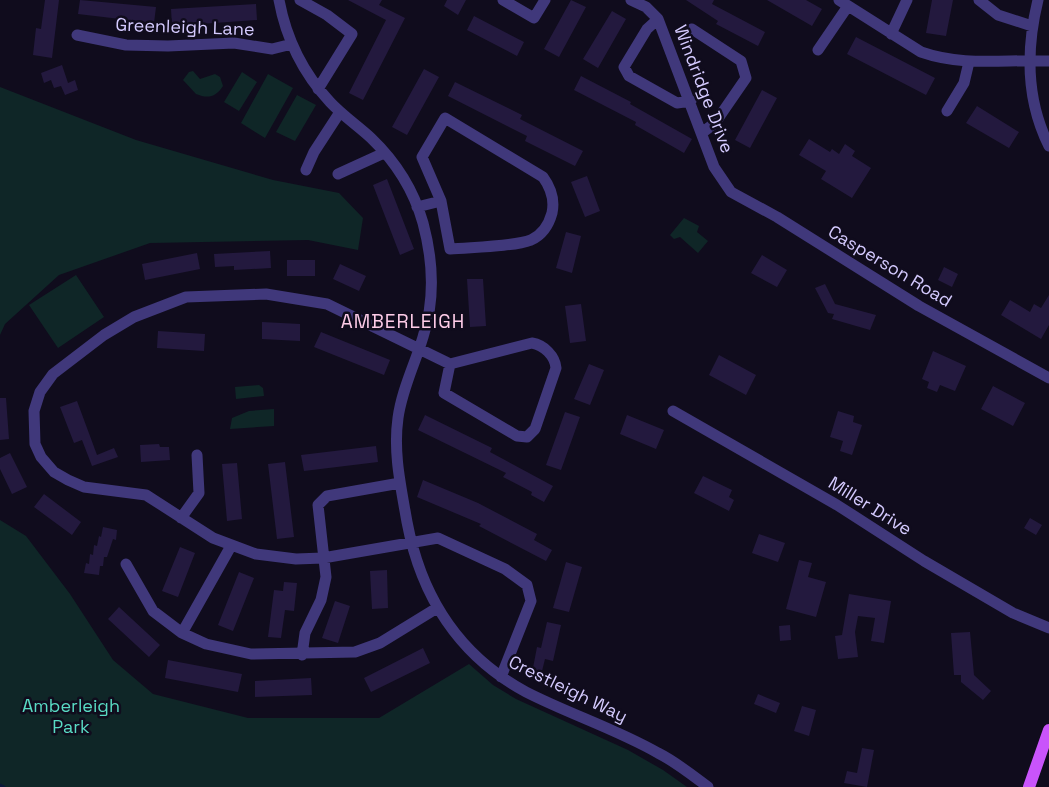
<svg xmlns="http://www.w3.org/2000/svg" width="1049" height="787" font-family="'Space Grotesk',sans-serif">
	<style>
		.green { fill: #0f2627 }
		.lines { fill: none; stroke-linecap: round; stroke-linejoin: round }
		.stream { stroke: #0a1739; stroke-width: 3 }
		.building { fill: #23193e }
		.minor { stroke: #40387b; stroke-width: 11 }
		.major { stroke: #c954fb; stroke-width: 12 }
		.labels { text-anchor: middle; stroke-width: 5; stroke-linejoin: round; paint-order: stroke }
		.street-label { font-size: 18px; fill: #d4cafe; stroke: #100c1d }
		.park-label { font-size: 18px; fill: #59dbc4; stroke: #100c1d }
		.neighbourhood-label { font-size: 19px; letter-spacing: 1px; fill: #fecce8; stroke: #100c1d }
	</style>
	<rect width="100%" height="100%" fill="#100c1d"/>
	<path class="green" d="M 193,71 L 200,79 L 215,74 L 220,77 L 223,86 C 216,97 208,99 196,94 L 183,80 L 189,72 Z
		M 242,72 L 257,82 L 239,111 L 224,102 Z
		M 268,74 L 293,88 L 265,138 L 241,123 Z
		M 0,87 L 136,140 L 273,180 L 339,193 L 363,218 L 358,250 L 308,240 L 150,243 L 59,275 L 5,324 L 0,335 Z
		M 297,95 L 316,105 L 295,141 L 276,132 Z
		M 684,218 L 699,226 L 697,232 L 708,241 L 698,253 L 680,237 L 674,239 L 670,235 Z
		M 76,275 L 104,317 L 58,348 L 29,305 Z
		M 259,385 L 263,388 L 264,396 L 236,399 L 235,387 Z
		M 274,409 L 274,426 L 230,429 L 232,418 L 249,411 Z
		M 0,520 L 26,536 L 70,594 L 113,660 L 153,694 L 248,718 L 379,718 L 469,664 L 493,685 L 516,699 L 628,750 L 663,770 L 687,787 L 0,787 Z"/>
	<g class="lines">
		<path class="stream" d="M 0,785 L 4,787"/>
	</g>
	<path class="building" d="M 45,0 L 59,0 L 52,58 L 33,55 L 36,28 L 41,29 Z
		M 80,0 L 156,7 L 154,23 L 78,14 Z
		M 348,0 L 382,0 L 379,5 L 405,18 L 363,100 L 349,93 L 386,20 Z
		M 447,0 L 466,0 L 458,15 L 444,6 Z
		M 571,0 L 586,7 L 559,57 L 544,49 Z
		M 686,0 L 714,0 L 712,4 L 765,32 L 758,46 L 716,24 L 718,21 Z
		M 767,0 L 806,0 L 822,9 L 812,26 Z
		M 932,0 L 953,0 L 946,36 L 926,33 Z
		M 256,4 L 257,20 L 172,26 L 171,9 Z
		M 612,11 L 626,19 L 598,68 L 583,59 Z
		M 474,16 L 524,42 L 517,56 L 467,30 Z
		M 856,37 L 935,78 L 926,95 L 847,54 Z
		M 62,65 L 68,83 L 75,80 L 78,90 L 65,95 L 61,86 L 54,88 L 51,80 L 44,83 L 41,73 Z
		M 424,69 L 439,77 L 407,135 L 392,127 Z
		M 581,76 L 631,102 L 630,104 L 692,139 L 684,153 L 635,125 L 636,122 L 574,90 Z
		M 455,82 L 522,115 L 520,119 L 583,151 L 575,166 L 525,141 L 527,136 L 448,96 Z
		M 762,90 L 777,98 L 750,148 L 735,140 Z
		M 977,106 L 1019,132 L 1009,148 L 966,123 Z
		M 809,139 L 830,152 L 832,149 L 839,154 L 845,144 L 855,151 L 852,156 L 871,168 L 852,198 L 821,179 L 826,171 L 799,155 Z
		M 587,176 L 600,211 L 585,217 L 571,182 Z
		M 387,179 L 414,249 L 400,255 L 373,185 Z
		M 566,232 L 581,236 L 572,273 L 556,268 Z
		M 270,251 L 271,268 L 234,270 L 234,266 L 215,267 L 214,254 Z
		M 197,253 L 200,269 L 145,280 L 142,264 Z
		M 762,255 L 787,270 L 777,287 L 751,273 Z
		M 287,260 L 315,260 L 315,276 L 287,276 Z
		M 340,264 L 366,276 L 359,291 L 333,279 Z
		M 944,267 L 958,274 L 952,287 L 938,280 Z
		M 467,279 L 483,279 L 486,326 L 470,327 Z
		M 825,284 L 835,304 L 876,315 L 870,330 L 832,319 L 834,314 L 828,313 L 815,288 Z
		M 1049,295 L 1049,325 L 1041,339 L 1001,315 L 1010,300 L 1030,312 L 1034,304 L 1041,308 Z
		M 581,304 L 586,341 L 570,343 L 565,306 Z
		M 262,322 L 300,324 L 300,341 L 262,339 Z
		M 158,331 L 205,334 L 204,351 L 157,348 Z
		M 321,332 L 390,360 L 384,375 L 314,347 Z
		M 933,351 L 966,366 L 955,391 L 940,385 L 937,392 L 927,388 L 929,382 L 922,379 Z
		M 719,355 L 756,375 L 746,395 L 709,375 Z
		M 589,364 L 604,370 L 590,405 L 574,399 Z
		M 993,386 L 1025,403 L 1013,426 L 981,409 Z
		M 0,398 L 6,398 L 9,439 L 0,440 Z
		M 77,401 L 97,455 L 114,448 L 118,457 L 92,466 L 82,440 L 74,443 L 60,407 Z
		M 838,411 L 854,416 L 853,422 L 862,425 L 852,455 L 840,451 L 843,441 L 830,437 Z
		M 565,412 L 580,417 L 561,470 L 546,465 Z
		M 425,415 L 492,448 L 490,452 L 553,486 L 544,502 L 531,495 L 532,492 L 503,477 L 506,473 L 418,430 Z
		M 627,415 L 664,430 L 656,449 L 620,434 Z
		M 159,444 L 160,447 L 169,447 L 170,460 L 141,462 L 140,445 Z
		M 376,446 L 378,462 L 304,471 L 301,455 Z
		M 10,453 L 27,487 L 12,494 L 0,469 L 0,458 Z
		M 285,462 L 294,537 L 277,539 L 268,464 Z
		M 237,463 L 242,519 L 227,521 L 222,464 Z
		M 703,476 L 732,490 L 729,497 L 734,500 L 729,511 L 694,493 Z
		M 423,480 L 478,503 L 537,534 L 534,540 L 552,550 L 546,561 L 479,526 L 481,524 L 417,497 Z
		M 44,494 L 81,522 L 72,535 L 34,507 Z
		M 1030,518 L 1042,525 L 1036,535 L 1024,528 Z
		M 103,527 L 117,530 L 116,540 L 113,539 L 107,557 L 104,557 L 103,566 L 100,566 L 99,575 L 84,573 L 86,563 L 89,564 L 90,554 L 93,555 L 94,545 L 97,546 L 99,536 L 101,537 Z
		M 759,534 L 785,543 L 778,562 L 752,553 Z
		M 180,547 L 195,553 L 178,597 L 162,591 Z
		M 799,560 L 812,563 L 808,577 L 826,582 L 816,617 L 786,609 Z
		M 566,562 L 582,567 L 569,612 L 553,608 Z
		M 387,570 L 388,608 L 372,609 L 370,571 Z
		M 239,572 L 254,578 L 233,631 L 218,625 Z
		M 284,582 L 297,583 L 294,611 L 285,610 L 281,638 L 268,637 L 274,590 L 283,591 Z
		M 849,594 L 891,601 L 884,643 L 871,641 L 875,618 L 858,616 L 855,632 L 858,657 L 838,659 L 835,636 L 842,635 Z
		M 335,601 L 350,606 L 338,643 L 322,638 Z
		M 119,607 L 160,645 L 149,657 L 108,619 Z
		M 547,622 L 561,625 L 553,661 L 545,659 L 541,675 L 532,673 L 537,647 L 541,648 Z
		M 790,625 L 791,640 L 780,641 L 779,626 Z
		M 970,632 L 974,675 L 991,691 L 983,700 L 961,682 L 961,675 L 954,675 L 951,633 Z
		M 423,648 L 430,663 L 371,692 L 364,678 Z
		M 168,660 L 242,674 L 238,692 L 165,678 Z
		M 311,678 L 312,695 L 255,697 L 255,681 Z
		M 758,694 L 780,703 L 776,713 L 754,704 Z
		M 802,706 L 816,710 L 809,736 L 794,731 Z
		M 862,748 L 874,750 L 867,787 L 844,783 L 847,771 L 857,773 Z"/>
	<g class="lines">
		<path class="minor" d="M 279,0 C 286,38 303,73 330,102 C 342,115 358,126 371,138 C 395,161 414,191 423,223 C 433,260 435,300 423,337 C 415,364 402,389 398,418 C 393,453 401,487 407,522 C 421,596 459,656 526,692 C 569,714 616,729 658,753 C 676,762 692,775 708,787
			M 300,0 L 327,15 L 352,34 L 318,89
			M 503,0 L 534,18 L 545,0
			M 631,0 L 646,7 L 658,19 L 714,167 L 731,192 L 777,217 L 919,306 L 1049,378
			M 839,0 L 921,52 C 964,67 1005,59 1049,61
			M 979,0 L 998,15 L 1032,26
			M 1038,0 C 1026,49 1026,100 1049,146
			M 658,19 L 647,29 L 624,67 L 629,76 L 677,103 L 691,101
			M 692,29 L 741,61 L 746,78 L 715,123 L 703,132
			M 891,34 L 907,0
			M 77,35 L 126,45 L 168,46 L 234,43 L 272,49 L 292,44
			M 818,50 L 848,6
			M 947,111 L 964,83 L 969,62
			M 445,118 L 543,177 C 551,188 555,199 552,213 C 549,224 542,235 531,240 C 512,247 472,247 450,249 L 441,201 L 422,157 Z
			M 306,170 L 314,152 L 340,112
			M 338,174 L 384,153
			M 417,207 L 441,201
			M 532,343 C 544,345 555,356 556,368 L 535,429 L 527,437 L 517,436 L 444,393 L 450,364 Z
			M 450,364 L 327,304 L 266,294 L 186,297 L 134,317 L 104,335 L 53,374 L 40,392 L 34,411 L 35,444 L 41,457 L 54,472 L 68,480 L 84,487 L 146,495 L 213,538 L 256,554 L 296,559 L 323,558 L 438,538 L 505,569 L 527,585 L 531,601 L 501,677
			M 673,411 L 837,505 L 924,561 L 1013,613 L 1049,628
			M 181,518 L 199,493 L 197,455
			M 126,564 L 153,611 L 182,633 L 206,644 L 251,654 L 355,652 L 380,643 L 437,608
			M 182,633 L 231,546
			M 302,655 L 305,633 L 321,600 L 326,577 L 318,505 L 327,496 L 400,483"/>
		<path class="major" d="M 1029,787 L 1049,730"/>
	</g>
	<g class="labels">
		<g class="street-label">
			<text transform="translate(185 27) rotate(2)" y="6">Greenleigh Lane</text>
			<text transform="translate(704 89) rotate(69)" y="6">Windridge Drive</text>
			<text transform="translate(890 266) rotate(31)" y="6">Casperson Road</text>
			<text transform="translate(870 506) rotate(32)" y="6">Miller Drive</text>
			<text transform="translate(568 689) rotate(26)" y="6">Crestleigh Way</text>
		</g>
		<g class="park-label">
			<text x="71" y="712">Amberleigh<tspan x="71" dy="21">Park</tspan></text>
		</g>
		<g class="neighbourhood-label">
			<text x="403" y="328">AMBERLEIGH</text>
		</g>
	</g>
</svg>
